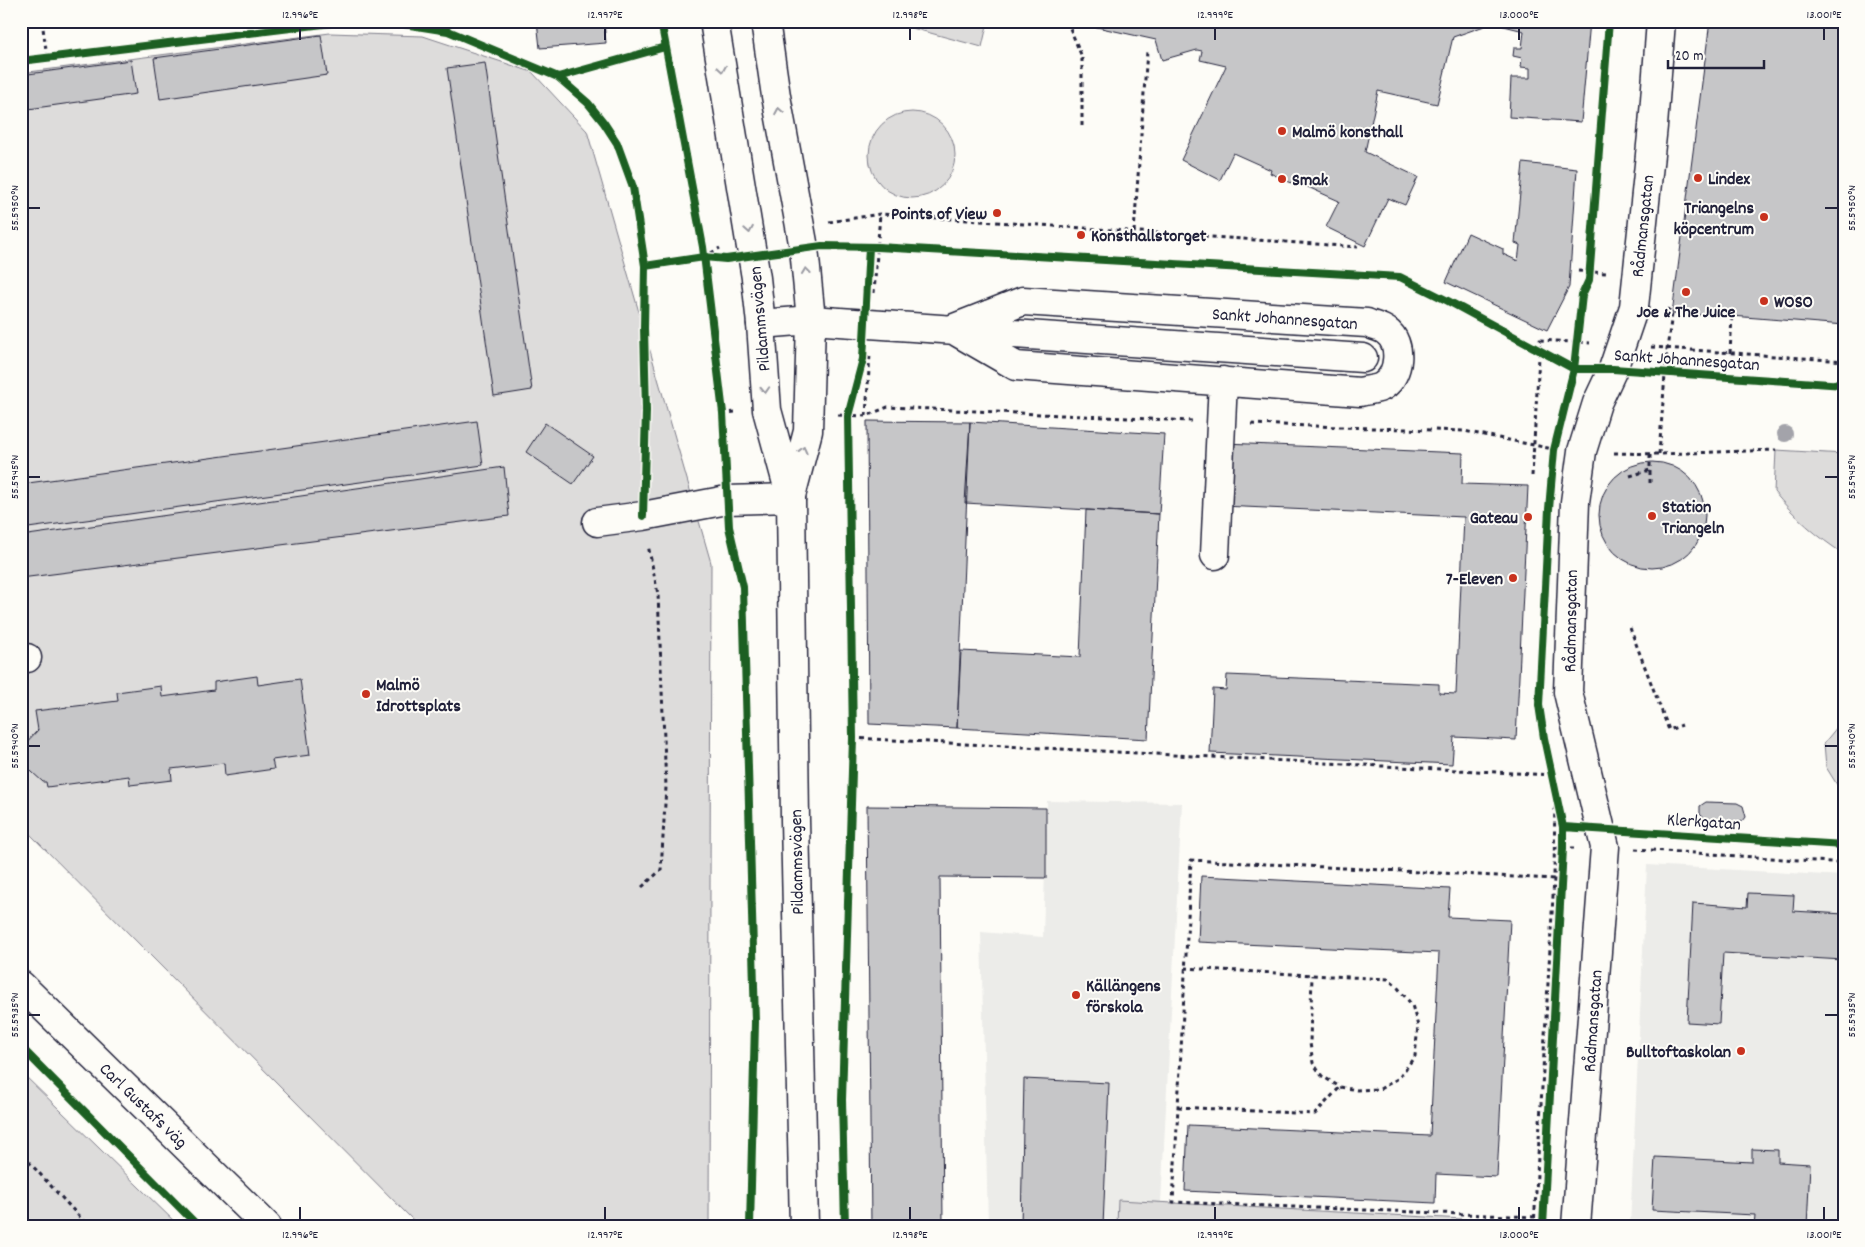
<svg xmlns="http://www.w3.org/2000/svg" width="1865" height="1247" font-family="Dekko,sans-serif">
	<style>
		.built { fill: #ecece9 }
		.green { fill: #dddcdb; stroke: #807f8b }
		.building { fill: #c6c6c8; stroke: #22223b }
		.lines { fill: none; stroke-linecap: round; stroke-linejoin: round }
		.minor-casing { stroke: #22223b; stroke-width: 31 }
		.major-casing { stroke: #22223b; stroke-width: 31 }
		.path { stroke: #22223b; stroke-width: 3; stroke-dasharray: 4 4; stroke-linecap: butt }
		.minor { stroke: #fdfcf7; stroke-width: 28 }
		.major { stroke: #fdfcf7; stroke-width: 28 }
		.cycleway-casing { stroke: #fdfcf7; stroke-width: 11 }
		.cycleway { stroke: #1b5e20; stroke-width: 8 }
		.tree { fill: #a3a3aa }
		.oneway { stroke: #9a9aa2 }
		.ticks { fill: none; stroke: #22223b; stroke-width: 2 }
		.poi-dot { fill: #c8321e; stroke: #fdfcf7; stroke-width: 2 }
		.labels { text-anchor: middle; stroke-width: 4; stroke-linejoin: round; paint-order: stroke }
		.poi-label { font-size: 18px; font-weight: bold; fill: #22223b; stroke: #fdfcf7; text-anchor: start }
		.street-label { font-size: 18px; fill: #22223b; stroke: #fdfcf7 }
		.neatline { fill: none; stroke: #22223b; stroke-width: 2 }
		.ticks-label { font-size: 12px; text-anchor: middle; fill: #22223b }
	</style>
	<rect width="100%" height="100%" fill="#fdfcf7"/>
	<filter id="ink" filterUnits="userSpaceOnUse"><feTurbulence type="fractalNoise" baseFrequency=".02" numOctaves="2"/><feDisplacementMap in="SourceGraphic" scale="10" xChannelSelector="R" yChannelSelector="G"/><feConvolveMatrix kernelMatrix="1 2 1 2 8 2 1 2 1" color-interpolation-filters="sRGB"/></filter>
	<g filter="url(#ink)">
		<path class="built" d="M 1047,801 L 1182,803 L 1161,1203 L 1118,1200 L 1117,1226 L 988,1226 L 981,932 L 1043,937 Z
			M 1647,865 L 1844,876 L 1844,1226 L 1630,1226 Z"/>
		<path class="green" d="M 886,21 L 988,21 L 982,47 Z
			M 330,33 L 423,36 L 532,72 L 587,131 L 711,563 L 709,1226 L 419,1226 L 21,825 L 21,73 Z
			M869 155a43 43 0 1 1 86 0a43 43 0 1 1-86 0Z
			M 1776,450 L 1844,454 L 1844,554 C 1817,537 1794,516 1774,492 Z
			M 1838,726 L 1844,726 L 1844,796 L 1826,767 L 1824,743 Z
			M 21,1072 L 179,1226 L 21,1226 Z
			M 1118,1200 L 1518,1222 L 1518,1226 L 1117,1226 Z"/>
		<path class="building" d="M 537,21 L 604,21 L 606,43 L 540,48 Z
			M 1083,21 L 1491,21 L 1490,24 L 1453,37 L 1437,104 L 1378,91 L 1365,152 L 1418,177 L 1405,205 L 1388,198 L 1365,246 L 1326,227 L 1339,201 L 1299,183 L 1298,186 L 1270,173 L 1271,170 L 1233,153 L 1220,180 L 1181,160 L 1226,66 L 1200,60 L 1202,51 L 1197,50 L 1162,60 L 1156,40 L 1083,24 Z
			M 1493,21 L 1590,21 L 1581,122 L 1509,117 L 1511,78 L 1530,78 L 1530,68 L 1521,67 L 1522,58 L 1513,56 L 1514,48 L 1522,48 L 1524,31 L 1492,23 Z
			M 1710,21 L 1844,21 L 1844,325 L 1732,316 L 1672,314 Z
			M 321,35 L 327,75 L 160,99 L 154,58 Z
			M 131,60 L 136,94 L 21,110 L 21,75 Z
			M 485,63 L 532,390 L 494,396 L 447,68 Z
			M 1523,163 L 1577,169 L 1569,287 L 1547,330 L 1446,282 L 1468,233 L 1503,249 L 1503,254 L 1518,261 L 1520,245 L 1515,243 Z
			M 477,421 L 483,465 L 21,529 L 21,484 Z
			M 867,421 L 970,422 L 957,728 L 869,724 Z
			M 970,422 L 1164,434 L 1159,514 L 965,503 Z
			M 545,423 L 593,456 L 573,484 L 526,452 Z
			M 1225,443 L 1463,453 L 1462,484 L 1528,486 L 1516,740 L 1454,737 L 1452,764 L 1210,753 L 1213,689 L 1226,690 L 1227,675 L 1439,684 L 1439,693 L 1456,694 L 1464,517 L 1222,506 Z
			M1599 515a53 53 0 1 1 106 0a53 53 0 1 1-106 0Z
			M 504,467 L 509,516 L 21,578 L 21,536 Z
			M 1086,510 L 1159,514 L 1148,739 L 957,728 L 961,651 L 1080,657 Z
			M 257,676 L 258,685 L 300,679 L 310,755 L 272,760 L 274,769 L 225,776 L 224,763 L 171,769 L 172,780 L 130,785 L 129,776 L 47,787 L 46,782 L 43,782 L 21,762 L 21,748 L 38,730 L 35,711 L 118,701 L 117,692 L 161,686 L 162,697 L 214,690 L 214,682 Z
			M 1706,802 L 1737,803 L 1743,806 L 1746,817 L 1743,821 L 1737,823 L 1706,820 L 1700,814 L 1700,806 Z
			M 867,806 L 1046,808 L 1046,878 L 940,877 L 943,1226 L 871,1226 Z
			M 1201,876 L 1450,889 L 1448,917 L 1510,920 L 1497,1177 L 1436,1174 L 1435,1203 L 1185,1191 L 1188,1125 L 1430,1136 L 1439,953 L 1198,942 Z
			M 1748,893 L 1794,895 L 1793,911 L 1844,914 L 1843,960 L 1723,953 L 1719,1024 L 1687,1022 L 1693,903 L 1747,907 Z
			M 1024,1079 L 1109,1083 L 1103,1226 L 1021,1226 Z
			M 1752,1149 L 1778,1150 L 1778,1162 L 1810,1164 L 1807,1226 L 1754,1226 L 1755,1215 L 1652,1210 L 1655,1157 L 1752,1162 Z"/>
		<g class="lines">
			<g class="minor-casing">
				<path id="minor" d="M 1023,301 L 1367,323 C 1373,326 1381,327 1386,331 C 1403,343 1400,375 1383,386 C 1377,390 1366,390 1360,392 L 1016,366 L 952,329 Z
					M 761,324 L 811,320 L 1363,358
					M 597,522 L 643,516 L 727,500 L 791,498
					M 1215,555 L 1223,381
					M 21,659 L 27,658
					M 21,985 L 267,1226
					M 1576,1226 L 1605,847 L 1568,692 L 1575,502 L 1582,451 L 1597,403 L 1613,369 L 1634,307 L 1653,126 L 1661,21"/>
			</g>
			<g class="major-casing">
				<path id="major" d="M 714,21 L 756,278 L 761,324 L 767,410 L 791,498 L 795,820 L 804,1226
					M 765,21 L 776,96 L 804,248 L 811,320 L 808,431 L 791,496"/>
			</g>
			<path class="path" d="M 42,21 L 47,57
				M 1067,21 L 1082,57 L 1082,126
				M 829,222 L 880,214 L 1358,247
				M 1134,232 L 1147,51
				M 704,257 L 720,248
				M 1578,271 L 1607,273
				M 874,293 L 880,214
				M 1651,347 L 1844,361
				M 1730,353 L 1732,316
				M 723,413 L 736,412
				M 838,415 L 866,416 L 888,407 L 1192,421
				M 866,416 L 870,354
				M 1251,424 L 1464,431 L 1553,449
				M 1614,453 L 1659,454 L 1776,450
				M 1659,454 L 1667,349 L 1672,314 L 1665,306
				M 1532,476 L 1540,340 L 1590,343
				M 1630,476 L 1650,470
				M 1650,483 L 1650,454
				M 1630,628 L 1669,730 L 1682,725
				M 853,738 L 1552,775
				M 1555,848 L 1574,848
				M 1635,849 L 1844,863
				M 642,887 L 661,870 L 666,787 L 658,594 L 648,545
				M 1185,968 L 1312,975 L 1388,979 L 1398,988 L 1412,1005 L 1418,1026 L 1415,1056 L 1399,1078 L 1380,1089 L 1357,1090 L 1340,1087 L 1322,1076 L 1313,1063 L 1310,1043 L 1312,975
				M 1178,1107 L 1315,1114 L 1340,1087
				M 21,1159 L 28,1161 L 88,1226
				M 1535,1217 L 1173,1202 L 1191,860 L 1554,879
				M 1534,1226 L 1554,879 L 1555,787"/>
			<use href="#minor" class="minor"/>
			<use href="#major" class="major"/>
			<g class="cycleway-casing">
				<path id="cycleway" d="M 661,21 L 703,247 L 723,413 L 729,527 L 743,587 L 755,1022 L 750,1226
					M 21,61 L 340,22 L 391,22 L 448,31 L 558,77 L 588,103 L 604,123 L 617,143 L 633,187 L 645,266 L 644,328 L 646,411 L 643,516
					M 558,77 L 665,47
					M 645,266 L 704,257 L 726,259 L 822,246 L 878,247 L 1400,277 L 1448,301 L 1574,369 L 1613,369 L 1844,385
					M 1563,827 L 1844,845
					M 21,1047 L 198,1226
					M 845,1226 L 842,1100 L 853,738 L 848,416 L 863,359 L 869,247
					M 1543,1226 L 1563,848 L 1563,827 L 1544,738 L 1539,705 L 1549,509 L 1554,450 L 1574,369 L 1582,295 L 1589,280 L 1609,21"/>
			</g>
			<use href="#cycleway" class="cycleway"/>
		</g>
		<circle class="tree" cx="1785" cy="434" r="8"/>
		<defs><path id="oneway-chevron" d="M-2-3.5L2.5 0L-2 3.5" fill="none" stroke-width="1.6" stroke-linecap="round" stroke-linejoin="round" transform="scale(1.25)"/></defs>
		<g class="oneway">
			<use href="#oneway-chevron" transform="translate(722 69) rotate(81)"/>
			<use href="#oneway-chevron" transform="translate(779 111) rotate(-100)"/>
			<use href="#oneway-chevron" transform="translate(749 230) rotate(80)"/>
			<use href="#oneway-chevron" transform="translate(806 271) rotate(-96)"/>
			<use href="#oneway-chevron" transform="translate(765 390) rotate(87)"/>
			<use href="#oneway-chevron" transform="translate(803 450) rotate(-76)"/>
		</g>
	</g>
	<path class="ticks" d="M 300,28 L 300,40M 605,28 L 605,40M 910,28 L 910,40M 1215,28 L 1215,40M 1519,28 L 1519,40M 1824,28 L 1824,40M 28,208 L 40,208M 1825,208 L 1838,208M 28,477 L 40,477M 1825,477 L 1838,477M 28,746 L 40,746M 1825,746 L 1838,746M 28,1015 L 40,1015M 1825,1015 L 1838,1015M 300,1207 L 300,1220M 605,1207 L 605,1220M 910,1207 L 910,1220M 1215,1207 L 1215,1220M 1519,1207 L 1519,1220M 1824,1207 L 1824,1220"/>
	<g class="poi-dot">
		<circle cx="1282" cy="131" r="5"/>
		<circle cx="1698" cy="178" r="5"/>
		<circle cx="1282" cy="179" r="5"/>
		<circle cx="997" cy="213" r="5"/>
		<circle cx="1764" cy="217" r="5"/>
		<circle cx="1081" cy="235" r="5"/>
		<circle cx="1686" cy="292" r="5"/>
		<circle cx="1764" cy="301" r="5"/>
		<circle cx="1652" cy="516" r="5"/>
		<circle cx="1528" cy="517" r="5"/>
		<circle cx="1513" cy="578" r="5"/>
		<circle cx="366" cy="694" r="5"/>
		<circle cx="1076" cy="995" r="5"/>
		<circle cx="1741" cy="1051" r="5"/>
	</g>
	<g class="labels">
		<g class="poi-label">
			<text x="1292" y="137">Malmö konsthall</text>
			<text x="1708" y="184">Lindex</text>
			<text x="1292" y="185">Smak</text>
			<text x="1754" y="213" text-anchor="end">Triangelns<tspan x="1754" dy="21">köpcentrum</tspan></text>
			<text x="987" y="219" text-anchor="end">Points of View</text>
			<text x="1091" y="241">Konsthallstorget</text>
			<text x="1774" y="307">WOSO</text>
			<text x="1686" y="317" text-anchor="middle">Joe &amp; The Juice</text>
			<text x="1662" y="512">Station<tspan x="1662" dy="21">Triangeln</tspan></text>
			<text x="1518" y="523" text-anchor="end">Gateau</text>
			<text x="1503" y="584" text-anchor="end">7-Eleven</text>
			<text x="376" y="690">Malmö<tspan x="376" dy="21">Idrottsplats</tspan></text>
			<text x="1086" y="991">Källängens<tspan x="1086" dy="21">förskola</tspan></text>
			<text x="1731" y="1057" text-anchor="end">Bulltoftaskolan</text>
		</g>
		<g class="street-label">
			<text transform="translate(1642 226) rotate(-84)" y="6">Rådmansgatan</text>
			<text transform="translate(1285 318) rotate(4)" y="6">Sankt Johannesgatan</text>
			<text transform="translate(759 319) rotate(-95)" y="6">Pildammsvägen</text>
			<text transform="translate(1687 359) rotate(4)" y="6">Sankt Johannesgatan</text>
			<text transform="translate(1570 621) rotate(-89)" y="6">Rådmansgatan</text>
			<text transform="translate(1704 821) rotate(4)" y="6">Klerkgatan</text>
			<text transform="translate(796 862) rotate(-91)" y="6">Pildammsvägen</text>
			<text transform="translate(1592 1021) rotate(-86)" y="6">Rådmansgatan</text>
			<text transform="translate(144 1105) rotate(44)" y="6">Carl Gustafs väg</text>
		</g>
	</g>
	<rect width="1865" height="1247" fill="none" stroke="#fdfcf7" stroke-width="55"/>
	<path d="M1668 60v8h96v-8" fill="none" stroke="#22223b" stroke-width="2.5"/>
	<text x="1675" y="60" font-size="15" fill="#22223b" stroke="#fdfcf7" stroke-width="4" paint-order="stroke">20 m</text>
	<rect x="28" y="28" width="1810" height="1192" class="neatline"/>
	<g class="ticks-label">
		<text x="300" y="18">12.996°E</text>
		<text x="605" y="18">12.997°E</text>
		<text x="910" y="18">12.998°E</text>
		<text x="1215" y="18">12.999°E</text>
		<text x="1519" y="18">13.000°E</text>
		<text x="1824" y="18">13.001°E</text>
		<text transform="translate(14 208) rotate(-90)" y="4">55.5950°N</text>
		<text transform="translate(1851 208) rotate(-90)" y="4">55.5950°N</text>
		<text transform="translate(14 477) rotate(-90)" y="4">55.5945°N</text>
		<text transform="translate(1851 477) rotate(-90)" y="4">55.5945°N</text>
		<text transform="translate(14 746) rotate(-90)" y="4">55.5940°N</text>
		<text transform="translate(1851 746) rotate(-90)" y="4">55.5940°N</text>
		<text transform="translate(14 1015) rotate(-90)" y="4">55.5935°N</text>
		<text transform="translate(1851 1015) rotate(-90)" y="4">55.5935°N</text>
		<text x="300" y="1238">12.996°E</text>
		<text x="605" y="1238">12.997°E</text>
		<text x="910" y="1238">12.998°E</text>
		<text x="1215" y="1238">12.999°E</text>
		<text x="1519" y="1238">13.000°E</text>
		<text x="1824" y="1238">13.001°E</text>
	</g>
</svg>
